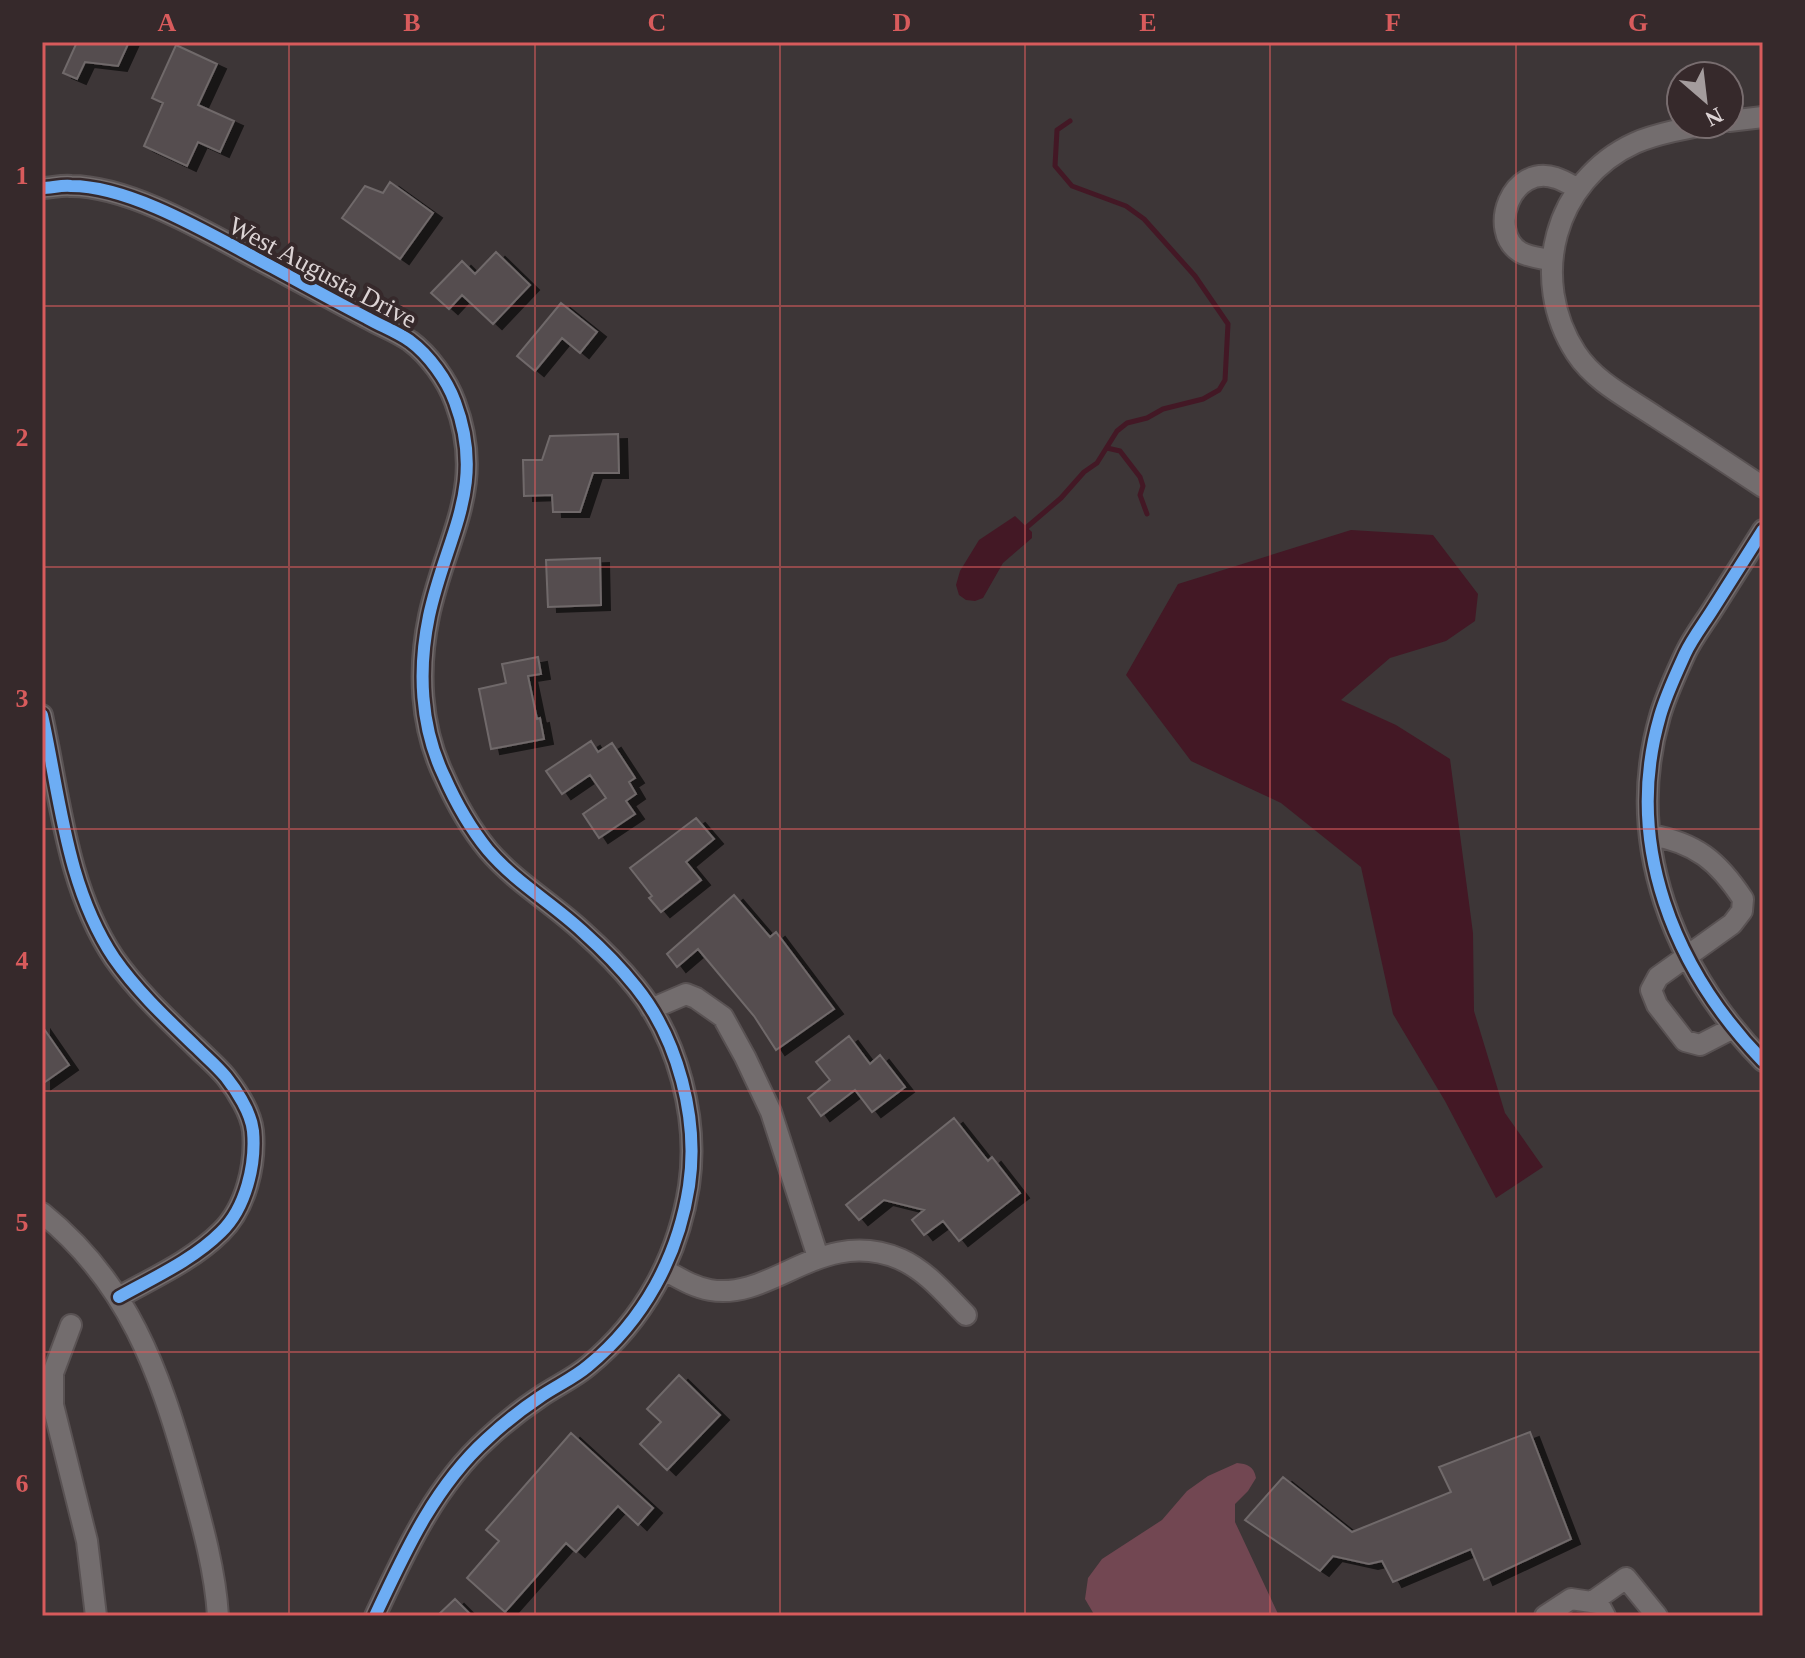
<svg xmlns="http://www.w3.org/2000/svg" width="1805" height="1658" font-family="Georgia,serif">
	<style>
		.green { fill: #724752 }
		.water { fill: #431825 }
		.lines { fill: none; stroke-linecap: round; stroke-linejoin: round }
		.stream { stroke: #431825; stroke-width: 5 }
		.building { fill: #544e4f; stroke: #70696a; stroke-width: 2; filter: url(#shadow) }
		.minor-casing { stroke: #595253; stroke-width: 24 }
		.minor { stroke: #736d6e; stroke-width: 20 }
		.cycleway-casing { stroke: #36292b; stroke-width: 17 }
		.cycleway { stroke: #6dadf4; stroke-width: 12 }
		.grid { fill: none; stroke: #d85b5c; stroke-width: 2; stroke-opacity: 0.55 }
		.labels { text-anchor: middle; stroke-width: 8; stroke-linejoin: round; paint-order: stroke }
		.street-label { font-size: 26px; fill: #dcd3d4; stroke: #36292b }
		.neatline { fill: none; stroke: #d85b5c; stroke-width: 3 }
		.grid-label { font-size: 26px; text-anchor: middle; font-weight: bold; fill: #d85b5c }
	</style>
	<defs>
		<filter id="shadow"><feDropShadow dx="9" dy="5" stdDeviation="0" flood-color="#0009"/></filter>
	</defs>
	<rect width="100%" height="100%" fill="#3d3637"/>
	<path class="green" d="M 1237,1463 C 1247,1464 1254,1466 1256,1478 L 1248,1491 L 1235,1504 L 1235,1522 L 1279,1616 L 1095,1616 L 1085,1599 L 1088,1578 L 1102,1559 L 1162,1520 L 1187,1491 L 1208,1476 Z"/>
	<path class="water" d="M 1015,516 L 1032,532 L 1032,538 L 1003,563 L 983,598 L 975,601 L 966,600 L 959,595 L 956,585 L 960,571 L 979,540 Z
		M 1351,530 L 1433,535 L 1478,594 L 1475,621 L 1446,641 L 1390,658 L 1341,700 L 1396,725 L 1450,759 L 1473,933 L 1474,1011 L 1505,1113 L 1543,1167 L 1496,1198 L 1445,1101 L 1393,1014 L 1361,867 L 1281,803 L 1191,761 L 1126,675 L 1178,584 Z"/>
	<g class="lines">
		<path class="stream" d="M 1107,448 L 1120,451 L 1140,477 L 1143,486 L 1140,495 L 1147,514
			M 1027,527 L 1061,498 L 1084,472 L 1097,463 L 1117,431 L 1127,423 L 1147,418 L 1163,409 L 1203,399 L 1219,390 L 1225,380 L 1228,324 L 1195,276 L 1144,219 L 1126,206 L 1072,186 L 1055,166 L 1057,130 L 1070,121"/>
	</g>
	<path class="building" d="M 77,42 L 129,42 L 118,66 L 85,62 L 77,79 L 63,73 Z
		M 176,45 L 217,64 L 198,105 L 234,121 L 220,152 L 198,142 L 187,166 L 144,146 L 163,103 L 152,98 Z
		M 390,182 L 433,213 L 400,259 L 342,218 L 365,186 L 383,193 Z
		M 496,252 L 530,285 L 493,324 L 462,295 L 449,309 L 431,293 L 462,261 L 475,274 Z
		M 561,303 L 597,332 L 580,353 L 562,338 L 535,371 L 517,356 Z
		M 618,434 L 619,473 L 593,473 L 580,512 L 553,512 L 552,495 L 524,496 L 523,460 L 542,460 L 550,436 Z
		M 600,558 L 601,605 L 548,607 L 546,560 Z
		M 538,657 L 541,674 L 528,676 L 537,719 L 540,718 L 544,739 L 491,749 L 479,689 L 506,683 L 502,664 Z
		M 591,741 L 598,752 L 612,743 L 635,778 L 629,782 L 636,794 L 626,801 L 635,814 L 599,838 L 583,814 L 606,798 L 590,775 L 562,794 L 546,771 Z
		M 696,818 L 714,839 L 686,862 L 701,880 L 661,912 L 649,898 L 652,896 L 630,868 Z
		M 734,895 L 770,937 L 776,932 L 834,1009 L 776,1050 L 754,1016 L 698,949 L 677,967 L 667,954 Z
		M 42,1026 L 69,1065 L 42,1084 Z
		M 849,1036 L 870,1064 L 880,1055 L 905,1087 L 872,1112 L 855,1090 L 821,1116 L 808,1098 L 830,1080 L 816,1062 Z
		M 954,1118 L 988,1161 L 992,1157 L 1020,1193 L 959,1241 L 943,1221 L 924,1235 L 912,1220 L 924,1210 L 884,1200 L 859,1220 L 846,1205 Z
		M 679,1375 L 720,1415 L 667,1470 L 640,1444 L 661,1422 L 647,1409 Z
		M 1530,1432 L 1571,1539 L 1484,1580 L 1471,1549 L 1393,1582 L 1382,1561 L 1369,1564 L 1333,1556 L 1320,1571 L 1245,1520 L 1283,1477 L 1352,1532 L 1451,1492 L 1439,1467 Z
		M 571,1433 L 653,1508 L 638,1525 L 618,1506 L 576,1552 L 566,1543 L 505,1612 L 467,1578 L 499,1541 L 486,1530 Z
		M 455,1599 L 472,1616 L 437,1616 Z"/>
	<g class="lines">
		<g class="minor-casing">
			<path id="minor" d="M 1729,121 L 1763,117
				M 1712,124 C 1690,127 1655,134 1635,143 C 1554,180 1528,279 1576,353 C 1595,382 1628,398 1656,417 C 1692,440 1727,463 1763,487
				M 42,188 C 51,188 61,185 71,186 C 134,186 218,239 274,268 C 305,285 336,302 367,318 C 381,326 397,332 410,341 C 429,355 447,380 455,402 C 487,487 446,536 429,616 C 418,669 420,726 444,776 C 455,801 470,828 488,850 C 515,882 552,903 582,931 C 601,948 620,967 636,987 C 678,1039 699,1119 689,1186 C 678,1257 644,1320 588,1366 C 574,1378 556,1386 540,1397 C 522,1409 503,1424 487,1439 C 434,1487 405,1552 375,1616
				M 1550,260 C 1541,258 1528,257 1520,252 C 1487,231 1511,163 1556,178 C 1563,180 1571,185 1578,189
				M 1763,530 C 1746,557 1728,585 1711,612 C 1702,626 1692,639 1685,654 C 1676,674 1666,695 1660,716 C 1623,844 1674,969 1763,1061
				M 42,715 C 60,796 66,886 114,958 C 137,991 167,1019 196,1047 C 206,1057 217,1066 226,1077 C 237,1091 251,1113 253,1131 C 256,1164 246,1208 221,1232 C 193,1260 153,1278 119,1297
				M 1651,835 C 1696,843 1718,861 1743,899 L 1742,911 L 1732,924 L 1658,977 L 1651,990 L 1657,1005 L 1685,1041 L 1700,1045 L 1733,1028
				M 651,1009 L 686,994 L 696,998 L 723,1017 L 745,1057 L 771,1112 L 818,1257
				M 42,1213 C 128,1282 159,1370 188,1473 C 201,1520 215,1568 218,1616
				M 664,1270 C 679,1278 693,1287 710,1290 C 773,1301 821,1226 900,1259 C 927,1271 946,1295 966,1315
				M 71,1325 L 53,1373 L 53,1405 L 87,1541 L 96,1616
				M 1592,1602 L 1626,1578 L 1657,1616
				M 1545,1616 L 1571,1599 L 1598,1603 L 1605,1616"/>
		</g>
		<use href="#minor" class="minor"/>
		<g class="cycleway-casing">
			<path id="cycleway" d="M 42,188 C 51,188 61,185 71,186 C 134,186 218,239 274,268 C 305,285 336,302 367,318 C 381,326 397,332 410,341 C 429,355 447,380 455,402 C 487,487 446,536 429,616 C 418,669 420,726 444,776 C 455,801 470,828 488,850 C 515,882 552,903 582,931 C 601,948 620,967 636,987 C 678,1039 699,1119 689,1186 C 678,1257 644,1320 588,1366 C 574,1378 556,1386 540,1397 C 522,1409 503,1424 487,1439 C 434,1487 405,1552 375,1616
				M 1763,530 C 1746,557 1728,585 1711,612 C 1702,626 1692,639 1685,654 C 1676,674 1666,695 1660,716 C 1623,844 1674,969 1763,1061
				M 42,715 C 60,796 66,886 114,958 C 137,991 167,1019 196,1047 C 206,1057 217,1066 226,1077 C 237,1091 251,1113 253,1131 C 256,1164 246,1208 221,1232 C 193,1260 153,1278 119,1297"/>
		</g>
		<use href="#cycleway" class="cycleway"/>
	</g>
	<path class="grid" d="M 289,42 L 289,1616M 535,42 L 535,1616M 780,42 L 780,1616M 1025,42 L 1025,1616M 1270,42 L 1270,1616M 1516,42 L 1516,1616M 42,306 L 1763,306M 42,567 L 1763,567M 42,829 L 1763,829M 42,1091 L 1763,1091M 42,1352 L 1763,1352"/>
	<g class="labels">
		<g class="street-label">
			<text transform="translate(323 272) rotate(28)" y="9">West Augusta Drive</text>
		</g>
	</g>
	<rect width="1805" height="1658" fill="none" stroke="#36292b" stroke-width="88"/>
	<g transform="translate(1705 100) rotate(152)"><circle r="38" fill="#36292b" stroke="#786d6f" stroke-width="2"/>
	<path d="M0-6L14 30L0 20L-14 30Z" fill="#a49c9d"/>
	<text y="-12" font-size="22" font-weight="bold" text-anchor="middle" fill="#dcd3d4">N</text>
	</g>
	<rect x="44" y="44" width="1717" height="1570" class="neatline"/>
	<g class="grid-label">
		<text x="167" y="31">A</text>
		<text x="412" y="31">B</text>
		<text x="657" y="31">C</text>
		<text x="902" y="31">D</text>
		<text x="1148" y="31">E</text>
		<text x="1393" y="31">F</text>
		<text x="1638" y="31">G</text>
		<text x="22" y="184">1</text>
		<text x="22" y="446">2</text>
		<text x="22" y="707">3</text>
		<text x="22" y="969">4</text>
		<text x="22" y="1231">5</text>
		<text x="22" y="1492">6</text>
	</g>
</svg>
